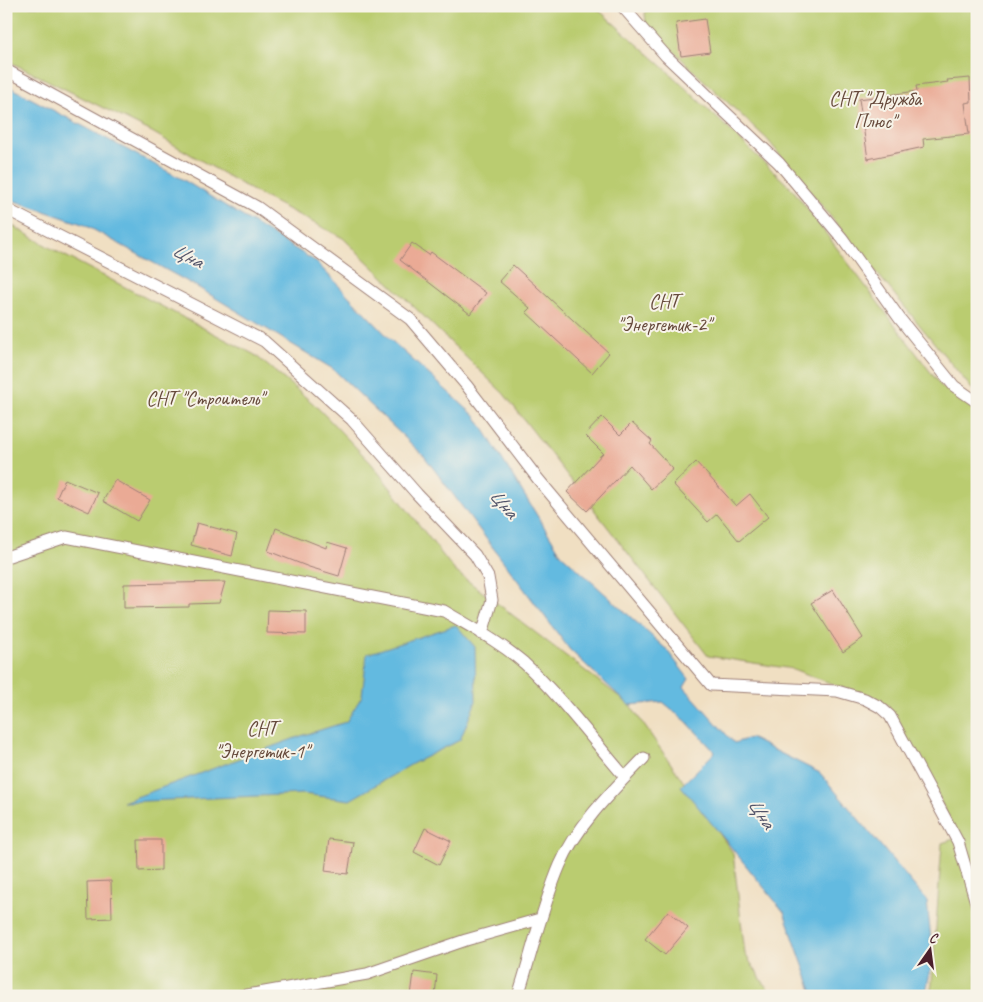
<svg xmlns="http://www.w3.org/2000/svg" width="983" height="1002" font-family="Caveat,sans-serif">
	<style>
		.green { fill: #bacc6f; stroke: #82764d }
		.water { fill: #63bae0; stroke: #566c86 }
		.building { fill: #eaaa95 }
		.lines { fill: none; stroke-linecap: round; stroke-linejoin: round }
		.lane-casing { stroke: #9d7f76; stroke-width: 13 }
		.lane { stroke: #fff; stroke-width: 11 }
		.labels { text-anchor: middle; stroke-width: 4; stroke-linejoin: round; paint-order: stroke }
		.park-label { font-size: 20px; fill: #664a3c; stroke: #f7f3e8 }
		.water-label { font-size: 21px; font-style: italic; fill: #53556a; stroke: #f7f3e8 }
	</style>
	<rect width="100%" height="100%" fill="#f7f3e8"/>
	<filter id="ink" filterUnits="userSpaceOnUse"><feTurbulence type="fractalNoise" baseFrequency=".02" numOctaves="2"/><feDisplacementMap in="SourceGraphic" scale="10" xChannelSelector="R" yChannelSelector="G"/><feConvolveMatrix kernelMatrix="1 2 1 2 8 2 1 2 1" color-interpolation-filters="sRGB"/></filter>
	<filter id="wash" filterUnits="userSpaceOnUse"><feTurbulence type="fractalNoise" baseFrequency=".0096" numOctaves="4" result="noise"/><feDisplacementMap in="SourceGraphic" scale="20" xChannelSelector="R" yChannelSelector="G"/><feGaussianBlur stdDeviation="1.12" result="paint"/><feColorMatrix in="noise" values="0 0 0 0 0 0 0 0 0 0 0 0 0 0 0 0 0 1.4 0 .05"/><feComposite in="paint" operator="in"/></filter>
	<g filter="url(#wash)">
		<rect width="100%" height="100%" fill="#f0dfc2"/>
		<path class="green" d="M 6,6 L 594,6 L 661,65 L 793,190 L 941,386 L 977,408 L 977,996 L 931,996 L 942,843 L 957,838 L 939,797 L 888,705 L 793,669 L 708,656 L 504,394 L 343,238 L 262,196 L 152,132 L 6,60 Z
			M 651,6 L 977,6 L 977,391 L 972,389 L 767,139 L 698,75 L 646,24 L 645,13 Z
			M 6,222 L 54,250 L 255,355 L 315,405 L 371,463 L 455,571 L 630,705 L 733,853 L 745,954 L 772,996 L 6,996 Z"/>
		<path class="water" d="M 6,85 L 182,179 L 315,261 L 393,342 L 476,417 L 561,554 L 666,649 L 689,679 L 684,687 L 734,743 L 750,738 L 820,773 L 927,901 L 933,959 L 925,996 L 814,996 L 784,912 L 681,786 L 715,752 L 686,721 L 663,702 L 629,705 L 570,650 L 424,456 L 333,369 L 199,288 L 85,225 L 6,198 Z
			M 456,625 L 475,647 L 476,701 L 460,740 L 412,764 L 350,800 L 303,794 L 123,802 L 301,736 L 346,722 L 362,696 L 367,654 Z"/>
		<g id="blocks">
			<path class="building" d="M 705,19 L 710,52 L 681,56 L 676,23 Z
				M 970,78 L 971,102 L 965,103 L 969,134 L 923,139 L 924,147 L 868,159 L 859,99 L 917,91 L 916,86 L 948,82 L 947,80 Z
				M 412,243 L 429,255 L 431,252 L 486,293 L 470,314 L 400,260 Z
				M 513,265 L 609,353 L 592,373 L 526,312 L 530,308 L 499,281 Z
				M 602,417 L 620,435 L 632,423 L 652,441 L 650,444 L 673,469 L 651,489 L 630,465 L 587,511 L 567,492 L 603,453 L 585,435 Z
				M 696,462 L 736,506 L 750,494 L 768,517 L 739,541 L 717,514 L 708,522 L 673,484 Z
				M 65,479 L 98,493 L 89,512 L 57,497 Z
				M 115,480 L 150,500 L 137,521 L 103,501 Z
				M 197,523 L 237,534 L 232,556 L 191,545 Z
				M 276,528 L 326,548 L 327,542 L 347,548 L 339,576 L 309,567 L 268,551 Z
				M 225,582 L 219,603 L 189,604 L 189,607 L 124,608 L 124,584 Z
				M 833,590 L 863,638 L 843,652 L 811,603 Z
				M 268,610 L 306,611 L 306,634 L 267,633 Z
				M 425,828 L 451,841 L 439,865 L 414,852 Z
				M 329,839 L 353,842 L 348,874 L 325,871 Z
				M 138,840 L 161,840 L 161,870 L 139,871 Z
				M 111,881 L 112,918 L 88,919 L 87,882 Z
				M 668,911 L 688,928 L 665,955 L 645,939 Z
				M 414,972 L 437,975 L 435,996 L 411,996 Z"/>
		</g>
	</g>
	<g filter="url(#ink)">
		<use href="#blocks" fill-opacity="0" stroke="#9d7f76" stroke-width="1"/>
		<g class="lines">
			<g class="lane-casing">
				<path id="lane" d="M 622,6 L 666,56 L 779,163 L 842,238 L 900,319 L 954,386 L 977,402
					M 6,70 L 257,207 L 410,319 L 467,386 L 538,479 L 711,685 L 837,691 L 865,699 L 880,707 L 890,716 L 958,842 L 977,906
					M 6,209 L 264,341 L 352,420 L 417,494 L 475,555 L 488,577 L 492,600 L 482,634
					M 6,557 L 66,537 L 444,611 C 471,627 500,642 524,663 C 561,697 592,739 625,777
					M 241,996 L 367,974 L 466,940 L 540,919
					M 518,996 C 532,952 542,907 560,865 C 577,825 614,789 644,758"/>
			</g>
			<use href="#lane" class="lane"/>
		</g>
	</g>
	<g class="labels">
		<g class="park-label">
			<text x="875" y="105">СНТ "Дружба<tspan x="875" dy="23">Плюс"</tspan></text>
			<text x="664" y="308">СНТ<tspan x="664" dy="23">"Энергетик-2"</tspan></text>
			<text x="205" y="405">СНТ "Строитель"</text>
			<text x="262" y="735">СНТ<tspan x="262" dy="23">"Энергетик-1"</tspan></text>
		</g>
		<g class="water-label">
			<text transform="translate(188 255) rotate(28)" y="7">Цна</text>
			<text transform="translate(504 503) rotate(49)" y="7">Цна</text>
			<text transform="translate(762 813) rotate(57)" y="7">Цна</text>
		</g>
	</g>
	<rect width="983" height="1002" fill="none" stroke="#f7f3e8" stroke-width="25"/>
	<g transform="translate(930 950) rotate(14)" stroke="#f7f3e8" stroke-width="4" paint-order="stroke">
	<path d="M0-4L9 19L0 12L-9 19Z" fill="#4a1f2b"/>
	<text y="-8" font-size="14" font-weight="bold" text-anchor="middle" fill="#4a1f2b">С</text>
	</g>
</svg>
